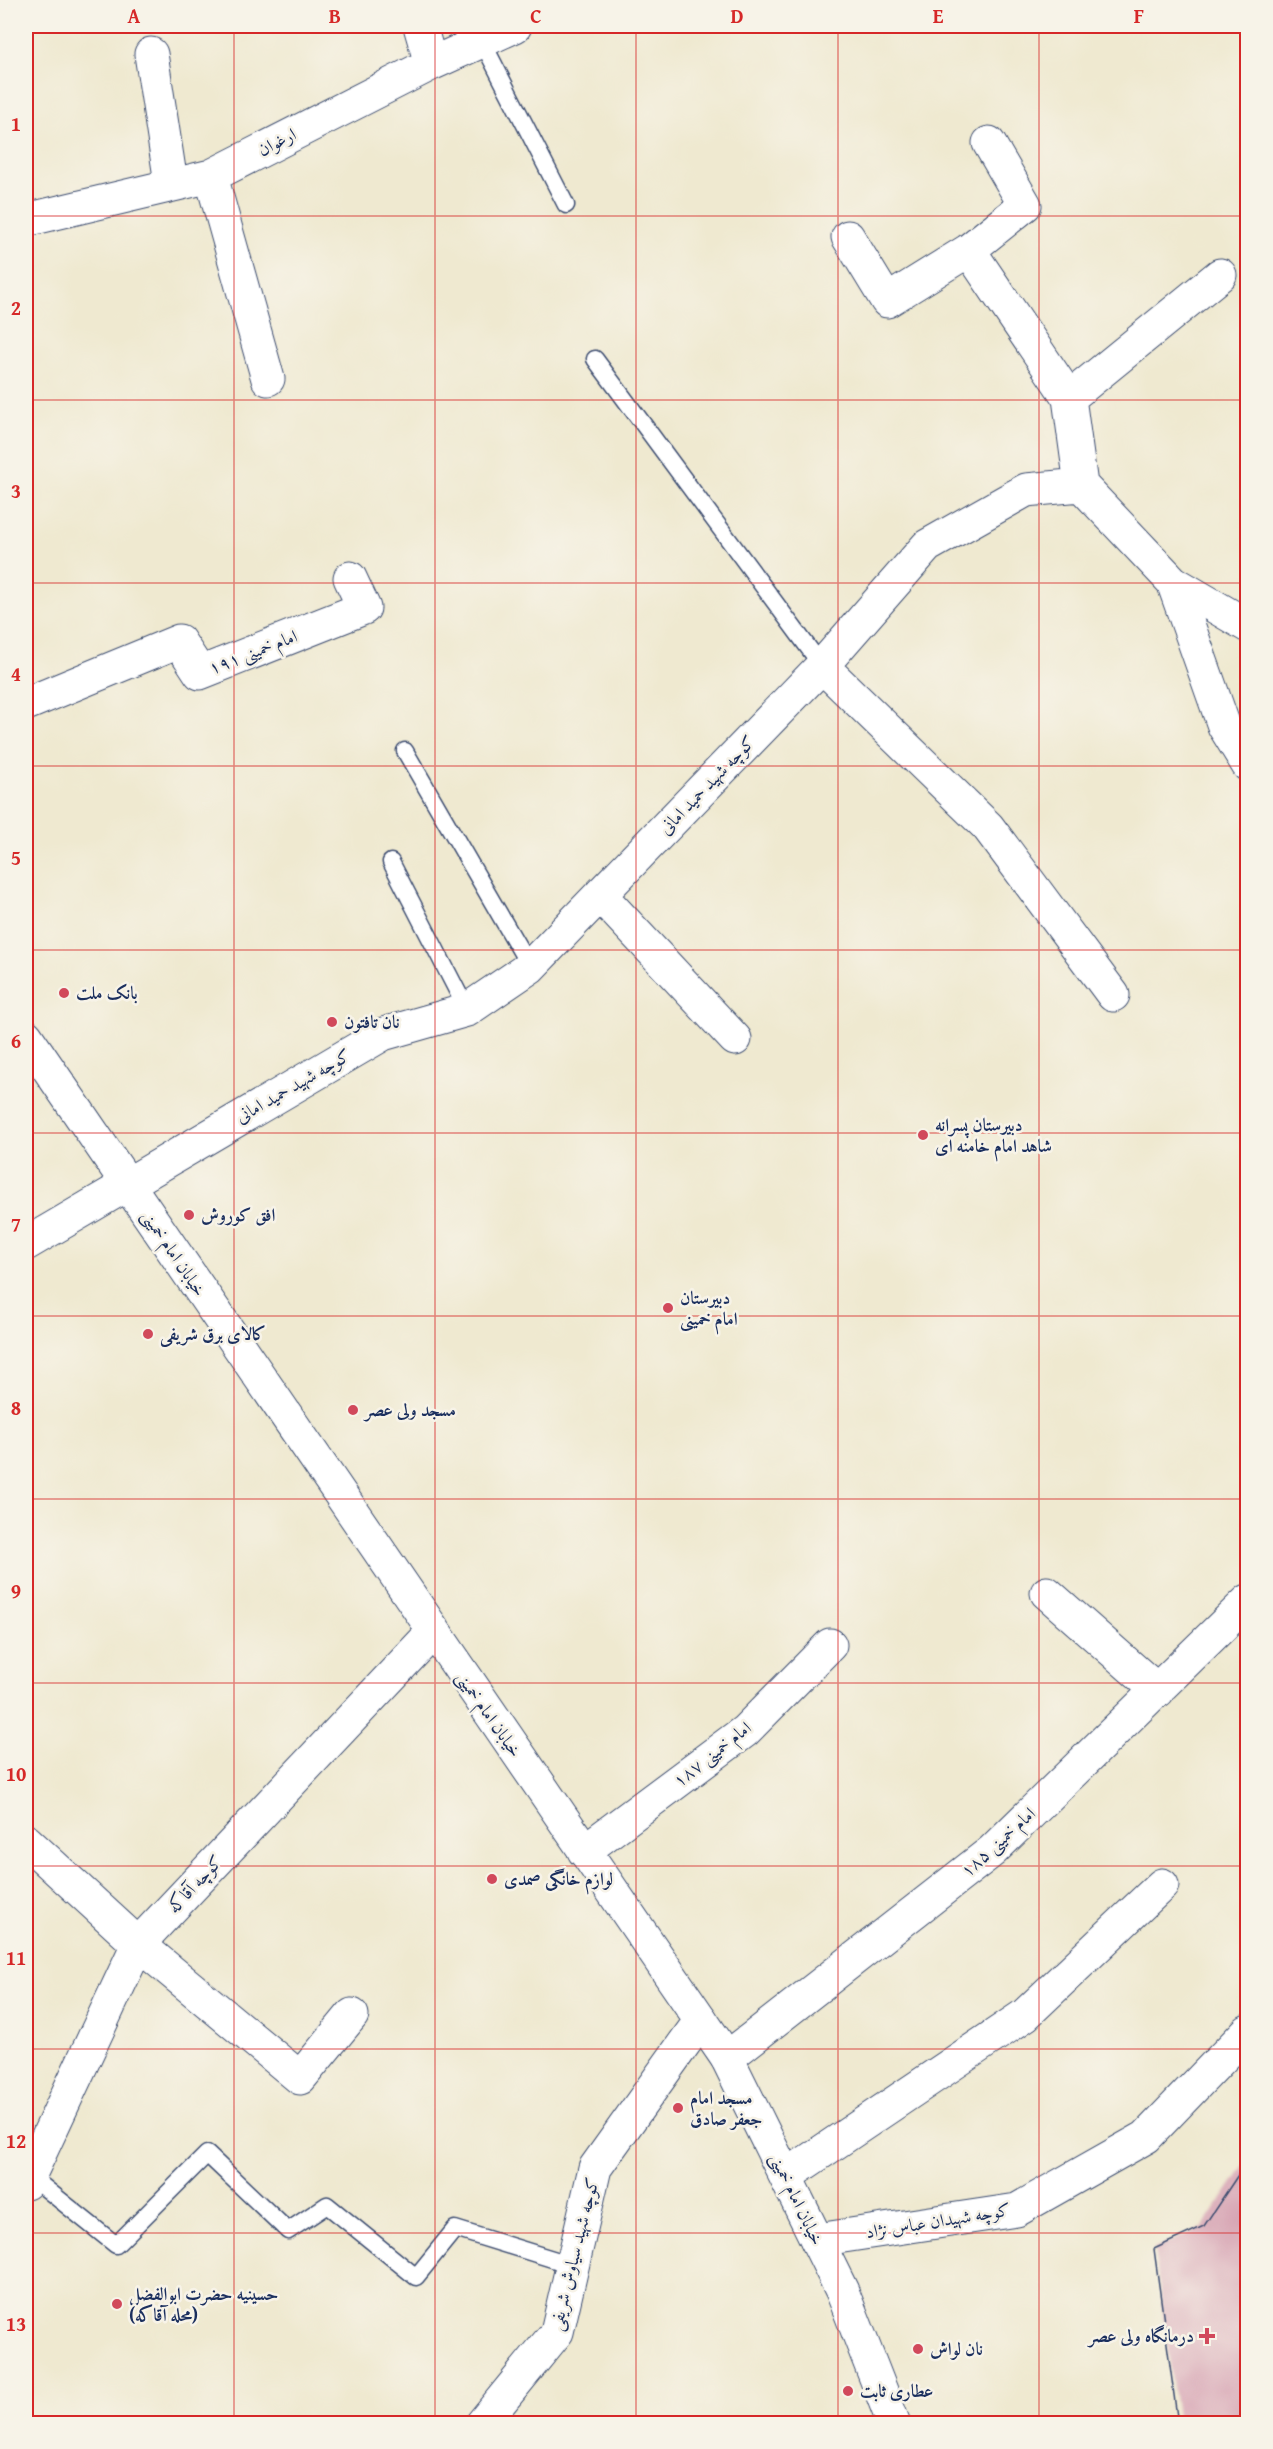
<svg xmlns="http://www.w3.org/2000/svg" width="1273" height="2449" font-family="'Gentium Book Plus',Amiri,serif">
	<style>
		.building { fill: #d7a4b4 }
		.lines { fill: none; stroke-linecap: round; stroke-linejoin: round }
		.service-casing { stroke: #3b4b6f; stroke-width: 19 }
		.minor-casing { stroke: #3b4b6f; stroke-width: 35 }
		.secondary-casing { stroke: #3b4b6f; stroke-width: 35 }
		.service { stroke: #fff; stroke-width: 16 }
		.minor { stroke: #fff; stroke-width: 33 }
		.secondary { stroke: #fff; stroke-width: 33 }
		.grid { fill: none; stroke: #d62828; stroke-width: 1.5; stroke-opacity: 0.55 }
		.poi-dot { fill: #d1495b; stroke: #f7f3e8; stroke-width: 2 }
		.labels { text-anchor: middle; stroke-width: 5; stroke-linejoin: round; paint-order: stroke }
		.street-label { font-size: 18px; fill: #1b2f5e; stroke: #f7f3e8 }
		.poi-label { font-size: 18px; font-weight: bold; fill: #1b2f5e; stroke: #f7f3e8; text-anchor: start }
		.neatline { fill: none; stroke: #d62828; stroke-width: 2 }
		.grid-label { font-size: 20px; text-anchor: middle; font-weight: bold; fill: #d62828 }
	</style>
	<rect width="100%" height="100%" fill="#f7f3e8"/>
	<filter id="ink" filterUnits="userSpaceOnUse"><feTurbulence type="fractalNoise" baseFrequency=".0167" numOctaves="2"/><feDisplacementMap in="SourceGraphic" scale="12" xChannelSelector="R" yChannelSelector="G"/><feConvolveMatrix kernelMatrix="1 2 1 2 8 2 1 2 1" color-interpolation-filters="sRGB"/></filter>
	<filter id="wash" filterUnits="userSpaceOnUse"><feTurbulence type="fractalNoise" baseFrequency=".008" numOctaves="4" result="noise"/><feDisplacementMap in="SourceGraphic" scale="24" xChannelSelector="R" yChannelSelector="G"/><feGaussianBlur stdDeviation="1.35" result="paint"/><feColorMatrix in="noise" values="0 0 0 0 0 0 0 0 0 0 0 0 0 0 0 0 0 1.4 0 .05"/><feComposite in="paint" operator="in"/></filter>
	<g filter="url(#wash)">
		<rect width="100%" height="100%" fill="#efe9d0"/>
		<g id="blocks">
			<path class="building" d="M 1248,2165 L 1248,2424 L 1178,2424 L 1154,2249 L 1204,2226 L 1244,2166 Z"/>
		</g>
	</g>
	<g filter="url(#ink)">
		<use href="#blocks" fill-opacity="0" stroke="#3b4b6f" stroke-width="1.5"/>
		<g class="lines">
			<g class="service-casing">
				<path id="service" d="M 482,41 L 566,205
					M 595,359 L 822,666
					M 405,751 L 530,967
					M 391,862 L 467,1010
					M 30,2176 L 116,2245 L 207,2154 L 288,2231 L 327,2205 L 416,2277 L 455,2229 L 572,2265"/>
			</g>
			<g class="minor-casing">
				<path id="minor" d="M 420,26 L 431,64
					M 151,54 L 171,183
					M 211,176 L 268,379
					M 26,220 L 211,176 L 431,64 L 515,26
					M 848,237 L 887,301 L 969,250 L 1025,205 L 989,143
					M 969,250 L 1069,398
					M 1081,485 L 1069,398 L 1220,275
					M 1173,582 L 1224,726 L 1248,765
					M 822,666 L 988,827 L 1113,995
					M 26,704 L 179,641 L 200,673 L 364,608 L 350,578
					M 601,896 L 735,1039
					M 26,1244 L 383,1034 L 467,1010 L 530,967 L 822,666 L 927,546 L 1026,490 L 1081,485 L 1173,582 L 1248,626
					M 1047,1593 L 1158,1691
					M 26,1841 L 138,1944 L 300,2078 L 352,2015
					M 584,1851 L 745,1731 L 830,1645
					M 727,2058 L 992,1851 L 1248,1601
					M 786,2176 L 1025,2015 L 1162,1885
					M 26,2183 L 138,1944 L 433,1632
					M 817,2240 L 1017,2210 L 1146,2137 L 1248,2031
					M 482,2424 L 557,2332 L 595,2168 L 701,2020"/>
			</g>
			<g class="secondary-casing">
				<path id="secondary" d="M 26,1036 L 727,2058 L 842,2291 L 894,2424"/>
			</g>
			<use href="#service" class="service"/>
			<use href="#minor" class="minor"/>
			<use href="#secondary" class="secondary"/>
		</g>
	</g>
	<path class="grid" d="M 234,26 L 234,2424M 435,26 L 435,2424M 636,26 L 636,2424M 838,26 L 838,2424M 1039,26 L 1039,2424M 26,216 L 1248,216M 26,400 L 1248,400M 26,583 L 1248,583M 26,766 L 1248,766M 26,950 L 1248,950M 26,1133 L 1248,1133M 26,1316 L 1248,1316M 26,1499 L 1248,1499M 26,1683 L 1248,1683M 26,1866 L 1248,1866M 26,2049 L 1248,2049M 26,2233 L 1248,2233"/>
	<g class="poi-dot">
		<circle cx="64" cy="993" r="6"/>
		<circle cx="332" cy="1022" r="6"/>
		<circle cx="923" cy="1135" r="6"/>
		<circle cx="189" cy="1215" r="6"/>
		<circle cx="668" cy="1308" r="6"/>
		<circle cx="148" cy="1334" r="6"/>
		<circle cx="353" cy="1410" r="6"/>
		<circle cx="492" cy="1879" r="6"/>
		<circle cx="678" cy="2108" r="6"/>
		<circle cx="117" cy="2304" r="6"/>
		<path d="M1204 2327h6v6h6v6h-6v6h-6v-6h-6v-6h6z"/>
		<circle cx="918" cy="2349" r="6"/>
		<circle cx="848" cy="2391" r="6"/>
	</g>
	<g class="labels">
		<g class="street-label">
			<text transform="translate(277 142) rotate(-27)" y="6">ارغوان</text>
			<text transform="translate(253 652) rotate(-21)" y="6">امام خمینی ۱۹۱</text>
			<text transform="translate(707 785) rotate(-46)" y="6">کوچه شهید حمید امانی</text>
			<text transform="translate(293 1086) rotate(-30)" y="6">کوچه شهید حمید امانی</text>
			<text transform="translate(174 1253) rotate(56)" y="6">خیابان امام خمینی</text>
			<text transform="translate(489 1714) rotate(55)" y="6">خیابان امام خمینی</text>
			<text transform="translate(712 1754) rotate(-38)" y="6">امام خمینی ۱۸۷</text>
			<text transform="translate(998 1842) rotate(-42)" y="6">امام خمینی ۱۸۵</text>
			<text transform="translate(195 1884) rotate(-47)" y="6">کوچه آقاکه</text>
			<text transform="translate(797 2199) rotate(64)" y="6">خیابان امام خمینی</text>
			<text transform="translate(938 2221) rotate(-9)" y="6">کوچه شهیدان عباس نژاد</text>
			<text transform="translate(574 2254) rotate(-76)" y="6">کوچه شهید سیاوش شریفی</text>
		</g>
		<g class="poi-label">
			<text x="76" y="999">بانک ملت</text>
			<text x="344" y="1028">نان تافتون</text>
			<text x="935" y="1131">دبیرستان پسرانه<tspan x="935" dy="21">شاهد امام خامنه ای</tspan></text>
			<text x="201" y="1221">افق کوروش</text>
			<text x="680" y="1304">دبیرستان<tspan x="680" dy="21">امام خمینی</tspan></text>
			<text x="160" y="1340">کالای برق شریفی</text>
			<text x="365" y="1416">مسجد ولی عصر</text>
			<text x="504" y="1885">لوازم خانگی صمدی</text>
			<text x="690" y="2104">مسجد امام<tspan x="690" dy="21">جعفر صادق</tspan></text>
			<text x="129" y="2300">حسینیه حضرت ابوالفضل<tspan x="129" dy="21">(محله آقاکه)</tspan></text>
			<text x="1194" y="2342" text-anchor="end">درمانگاه ولی عصر</text>
			<text x="930" y="2355">نان لواش</text>
			<text x="860" y="2397">عطاری ثابت</text>
		</g>
	</g>
	<rect width="1273" height="2449" fill="none" stroke="#f7f3e8" stroke-width="66"/>
	<rect x="33" y="33" width="1207" height="2383" class="neatline"/>
	<g class="grid-label">
		<text x="134" y="23">A</text>
		<text x="335" y="23">B</text>
		<text x="536" y="23">C</text>
		<text x="737" y="23">D</text>
		<text x="938" y="23">E</text>
		<text x="1139" y="23">F</text>
		<text x="16" y="131">1</text>
		<text x="16" y="315">2</text>
		<text x="16" y="498">3</text>
		<text x="16" y="681">4</text>
		<text x="16" y="865">5</text>
		<text x="16" y="1048">6</text>
		<text x="16" y="1231">7</text>
		<text x="16" y="1415">8</text>
		<text x="16" y="1598">9</text>
		<text x="16" y="1781">10</text>
		<text x="16" y="1965">11</text>
		<text x="16" y="2148">12</text>
		<text x="16" y="2331">13</text>
	</g>
</svg>
